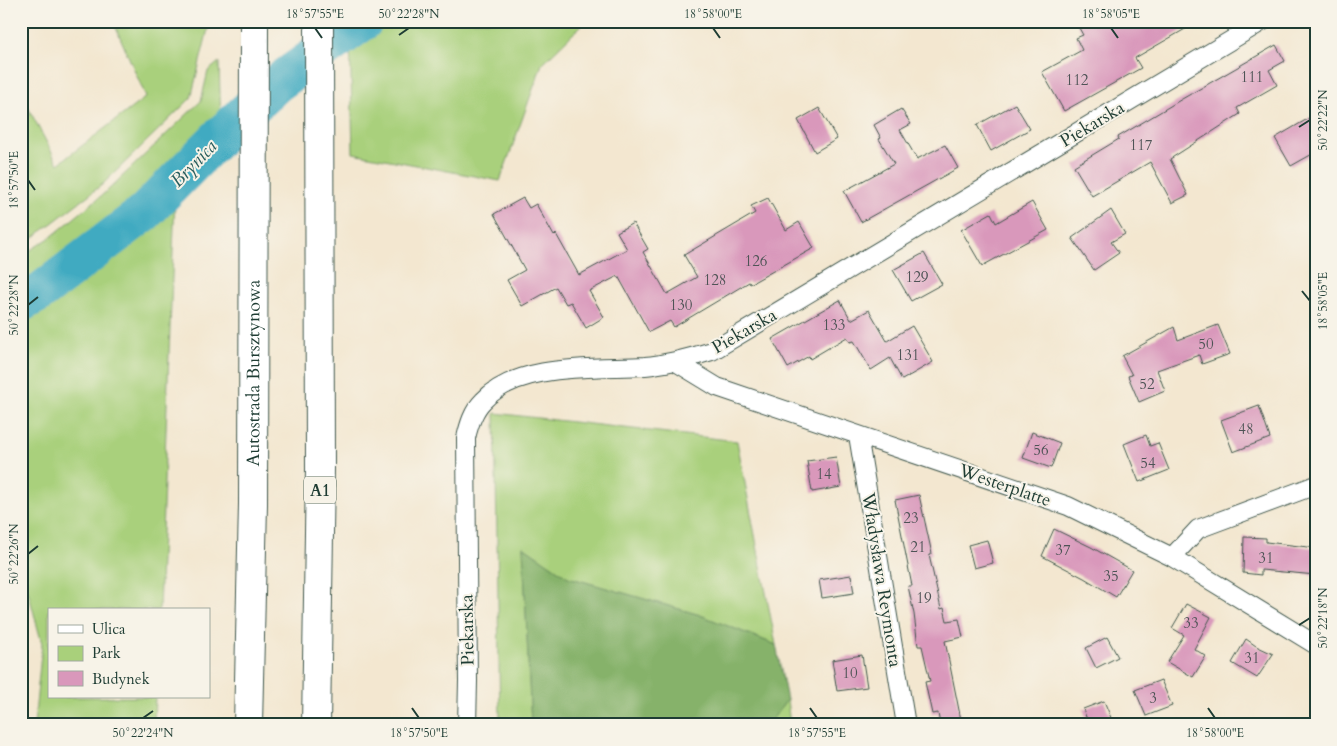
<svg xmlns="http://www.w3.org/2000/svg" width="1337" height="746" font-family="Cardo,serif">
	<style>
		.green { fill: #a9d07b; stroke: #648658 }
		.forest { fill: #86b26b; stroke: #527850 }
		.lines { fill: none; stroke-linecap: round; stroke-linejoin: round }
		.river { stroke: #41aac1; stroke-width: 39 }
		.building { fill: #d998bb }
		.street-casing { stroke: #3f564b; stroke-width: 20 }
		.highway-casing { stroke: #3f564b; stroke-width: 30 }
		.street { stroke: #fff; stroke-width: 18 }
		.highway { stroke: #fff; stroke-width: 28 }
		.ticks { fill: none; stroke: #1f3d34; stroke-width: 2 }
		.labels { text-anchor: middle; stroke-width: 4; stroke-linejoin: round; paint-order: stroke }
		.number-label { font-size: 15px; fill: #4e5456 }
		.shield { fill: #f7f3e8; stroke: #60746a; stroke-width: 1 }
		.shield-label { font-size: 16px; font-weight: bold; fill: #1f3d34 }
		.street-label { font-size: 18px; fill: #1f3d34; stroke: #f7f3e8 }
		.water-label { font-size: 19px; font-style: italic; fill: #295e5e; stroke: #f7f3e8 }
		.neatline { fill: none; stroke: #1f3d34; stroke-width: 2 }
		.ticks-label { font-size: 12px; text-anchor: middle; fill: #1f3d34 }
	</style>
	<rect width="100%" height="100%" fill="#f7f3e8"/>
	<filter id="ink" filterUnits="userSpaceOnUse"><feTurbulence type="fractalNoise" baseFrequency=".02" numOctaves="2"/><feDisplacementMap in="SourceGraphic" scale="10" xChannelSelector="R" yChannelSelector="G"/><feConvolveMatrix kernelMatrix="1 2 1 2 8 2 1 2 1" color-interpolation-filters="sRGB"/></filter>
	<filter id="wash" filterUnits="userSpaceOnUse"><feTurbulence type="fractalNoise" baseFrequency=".0096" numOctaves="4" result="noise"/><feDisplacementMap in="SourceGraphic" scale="20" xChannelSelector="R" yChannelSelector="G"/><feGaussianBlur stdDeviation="1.12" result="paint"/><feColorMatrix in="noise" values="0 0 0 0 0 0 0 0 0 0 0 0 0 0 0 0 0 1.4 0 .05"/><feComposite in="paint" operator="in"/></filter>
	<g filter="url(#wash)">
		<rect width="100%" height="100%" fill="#f3e7d0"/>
		<path class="green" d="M 113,21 L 210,21 L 191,98 L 103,184 L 21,247 L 21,94 L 58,164 L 146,97 Z
			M 374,21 L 586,21 L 542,64 L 500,181 L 353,153 L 350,38 Z
			M 219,62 L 221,125 L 137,203 L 56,267 L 21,289 L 21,256 L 51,237 L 107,191 L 201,101 L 208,71 Z
			M 175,201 L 159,610 L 49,610 L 49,697 L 155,697 L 154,725 L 34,725 L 42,644 L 21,565 L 21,320 L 97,268 Z
			M 495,413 L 737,441 L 776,645 L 700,615 L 568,577 L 523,546 L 531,725 L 500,725 Z
			M 787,700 L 790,725 L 768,725 L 770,721 Z"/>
		<path class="forest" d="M 523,546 L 568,577 L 700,615 L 776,645 L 787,700 L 768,725 L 531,725 Z"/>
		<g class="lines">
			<path class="river" d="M 21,303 L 39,293 L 144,213 L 221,135 L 276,84 L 364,21"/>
		</g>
		<g id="blocks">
			<path class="building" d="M 1075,21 L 1199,21 L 1135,58 L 1141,68 L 1064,111 L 1042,72 L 1082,50 L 1076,38 L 1083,35 Z
				M 1276,45 L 1285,61 L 1269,70 L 1277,85 L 1237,108 L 1240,114 L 1170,159 L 1188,195 L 1172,203 L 1150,162 L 1092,196 L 1074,166 L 1119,139 L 1118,137 L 1182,99 Z
				M 1015,104 L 1030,129 L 991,151 L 977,125 Z
				M 819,108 L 837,139 L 815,152 L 798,120 Z
				M 901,109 L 911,124 L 900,130 L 917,159 L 945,145 L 958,168 L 861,222 L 844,191 L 894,164 L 879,139 L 881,138 L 874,125 Z
				M 1316,114 L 1316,152 L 1291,166 L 1275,138 Z
				M 523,198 L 529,208 L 536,204 L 554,236 L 556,234 L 579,275 L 627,249 L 617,232 L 633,223 L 648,249 L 643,252 L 667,294 L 697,277 L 684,255 L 755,213 L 751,206 L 768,198 L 786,230 L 799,222 L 814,248 L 750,284 L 749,282 L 674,327 L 670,321 L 649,332 L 618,276 L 589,291 L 604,317 L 586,328 L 571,302 L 566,304 L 556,287 L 522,306 L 507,280 L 525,270 L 494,214 Z
				M 1032,202 L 1048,230 L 982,266 L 961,230 L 991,213 L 996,223 Z
				M 1111,210 L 1125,234 L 1111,242 L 1119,253 L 1094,270 L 1072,238 Z
				M 924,253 L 942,284 L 911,301 L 893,270 Z
				M 840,300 L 851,320 L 869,310 L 887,341 L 912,326 L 933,362 L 902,380 L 890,358 L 871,370 L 854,341 L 850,342 L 847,337 L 810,359 L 809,356 L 788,368 L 772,339 Z
				M 1218,325 L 1230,354 L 1202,364 L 1199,355 L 1157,370 L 1165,391 L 1139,402 L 1128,376 L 1132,375 L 1122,356 L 1174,327 L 1178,340 Z
				M 1259,406 L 1270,438 L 1233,452 L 1221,420 Z
				M 1032,432 L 1060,443 L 1051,468 L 1023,458 Z
				M 1146,435 L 1150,446 L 1158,443 L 1169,470 L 1139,482 L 1124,444 Z
				M 836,457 L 841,487 L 812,492 L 807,461 Z
				M 919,495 L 932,554 L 929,555 L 941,609 L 944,608 L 947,621 L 959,619 L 963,637 L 945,641 L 962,725 L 940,725 L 938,713 L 932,714 L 925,682 L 930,681 L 922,646 L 918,646 L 914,614 L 908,586 L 912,586 L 895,500 Z
				M 1054,529 L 1091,547 L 1132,570 L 1116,597 L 1084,578 L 1042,556 Z
				M 1244,537 L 1266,538 L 1266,542 L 1316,548 L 1316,575 L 1261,570 L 1261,575 L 1243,573 Z
				M 987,540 L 993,563 L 974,568 L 968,545 Z
				M 851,575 L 854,593 L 822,598 L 819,580 Z
				M 1186,604 L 1211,617 L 1194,649 L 1206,656 L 1193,677 L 1167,662 L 1184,635 L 1172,628 Z
				M 1107,637 L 1118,657 L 1096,668 L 1086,648 Z
				M 1246,639 L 1256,646 L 1273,654 L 1257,678 L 1232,663 Z
				M 862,655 L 867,687 L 837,691 L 832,660 Z
				M 1161,680 L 1172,706 L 1146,716 L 1135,690 Z
				M 1104,701 L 1114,725 L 1089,725 L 1083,709 Z"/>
		</g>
	</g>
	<g filter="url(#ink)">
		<use href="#blocks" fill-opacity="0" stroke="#3f564b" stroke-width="1"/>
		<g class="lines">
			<g class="street-casing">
				<path id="street" d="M 676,362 L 717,387 L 1068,506 L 1172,557 L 1316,645
					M 858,435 L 906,725
					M 1172,557 L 1198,529 L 1316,485
					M 467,725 L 468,681 L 466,438 C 469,425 473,411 483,401 C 519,362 597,369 645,366 C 668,364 689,358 712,351 L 1263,21"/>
			</g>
			<g class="highway-casing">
				<g id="highway">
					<path id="s1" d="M 248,725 L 253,504 L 254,21"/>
					<path d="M 316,725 L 320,469 L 319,21"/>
				</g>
			</g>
			<use href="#street" class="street"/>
			<use href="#highway" class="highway"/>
		</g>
	</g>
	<path class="ticks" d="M 315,28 L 322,38M 713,28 L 720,38M 1111,28 L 1118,38M 399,35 L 409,28M 1299,127 L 1310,120M 28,180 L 35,190M 1302,291 L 1310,301M 28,305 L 38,297M 28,554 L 38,546M 1299,625 L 1310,618M 412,708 L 419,718M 810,708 L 817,718M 1208,708 L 1215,718M 143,718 L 153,711"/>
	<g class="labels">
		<g class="number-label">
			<text x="1252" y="82">111</text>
			<text x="1077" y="85">112</text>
			<text x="1141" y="150">117</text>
			<text x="756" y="266">126</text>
			<text x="917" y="282">129</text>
			<text x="715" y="285">128</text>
			<text x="681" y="310">130</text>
			<text x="834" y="330">133</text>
			<text x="1206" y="349">50</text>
			<text x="908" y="360">131</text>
			<text x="1147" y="389">52</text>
			<text x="1246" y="434">48</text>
			<text x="1041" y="455">56</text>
			<text x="1148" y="468">54</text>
			<text x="824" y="479">14</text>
			<text x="911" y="523">23</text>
			<text x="918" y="552">21</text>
			<text x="1063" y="555">37</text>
			<text x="1266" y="563">31</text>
			<text x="1111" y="581">35</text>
			<text x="924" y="603">19</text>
			<text x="1191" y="628">33</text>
			<text x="1252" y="663">31</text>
			<text x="850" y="678">10</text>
			<text x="1153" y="703">3</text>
		</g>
		<rect class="shield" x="304" y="476.5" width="32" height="27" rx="4"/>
		<g class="shield-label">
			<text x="320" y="496">A1</text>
		</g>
		<g class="street-label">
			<text transform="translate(1092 124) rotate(-31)" y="6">Piekarska</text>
			<text transform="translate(744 331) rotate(-30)" y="6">Piekarska</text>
			<text dy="6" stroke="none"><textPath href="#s1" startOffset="352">Autostrada Bursztynowa</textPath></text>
			<text transform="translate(1005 485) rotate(19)" y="6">Westerplatte</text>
			<text transform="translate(882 580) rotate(81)" y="6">Władysława Reymonta</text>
			<text transform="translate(467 630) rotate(-91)" y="6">Piekarska</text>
		</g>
		<g class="water-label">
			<text transform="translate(193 163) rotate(-46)" y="7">Brynica</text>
		</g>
	</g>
	<rect width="1337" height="746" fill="none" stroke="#f7f3e8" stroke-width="55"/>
	<rect x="48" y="608" width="162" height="90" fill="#f7f3e8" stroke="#a1aaa0"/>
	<rect x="58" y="625" width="25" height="8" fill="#ffffff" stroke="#a1aaa0"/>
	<text x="92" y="634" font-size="15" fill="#1f3d34">Ulica</text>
	<rect x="58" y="646" width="25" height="15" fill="#a9d07b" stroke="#a1aaa0"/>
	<text x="92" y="658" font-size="15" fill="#1f3d34">Park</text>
	<rect x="58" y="671" width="25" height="15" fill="#d998bb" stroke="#a1aaa0"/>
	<text x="92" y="684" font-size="15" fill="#1f3d34">Budynek</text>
	<rect x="28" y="28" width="1282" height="690" class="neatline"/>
	<g class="ticks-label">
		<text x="315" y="18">18°57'55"E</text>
		<text x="409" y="18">50°22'28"N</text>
		<text x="713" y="18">18°58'00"E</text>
		<text x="1111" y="18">18°58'05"E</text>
		<text transform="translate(1323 120) rotate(-90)" y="4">50°22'22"N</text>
		<text transform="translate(14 180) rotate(-90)" y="4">18°57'50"E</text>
		<text transform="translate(1323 301) rotate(-90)" y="4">18°58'05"E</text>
		<text transform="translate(14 305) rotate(-90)" y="4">50°22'28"N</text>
		<text transform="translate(14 554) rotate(-90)" y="4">50°22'26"N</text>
		<text transform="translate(1323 618) rotate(-90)" y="4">50°22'18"N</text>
		<text x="143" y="737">50°22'24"N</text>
		<text x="419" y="737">18°57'50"E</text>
		<text x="817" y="737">18°57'55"E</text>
		<text x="1215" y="737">18°58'00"E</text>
	</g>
</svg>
